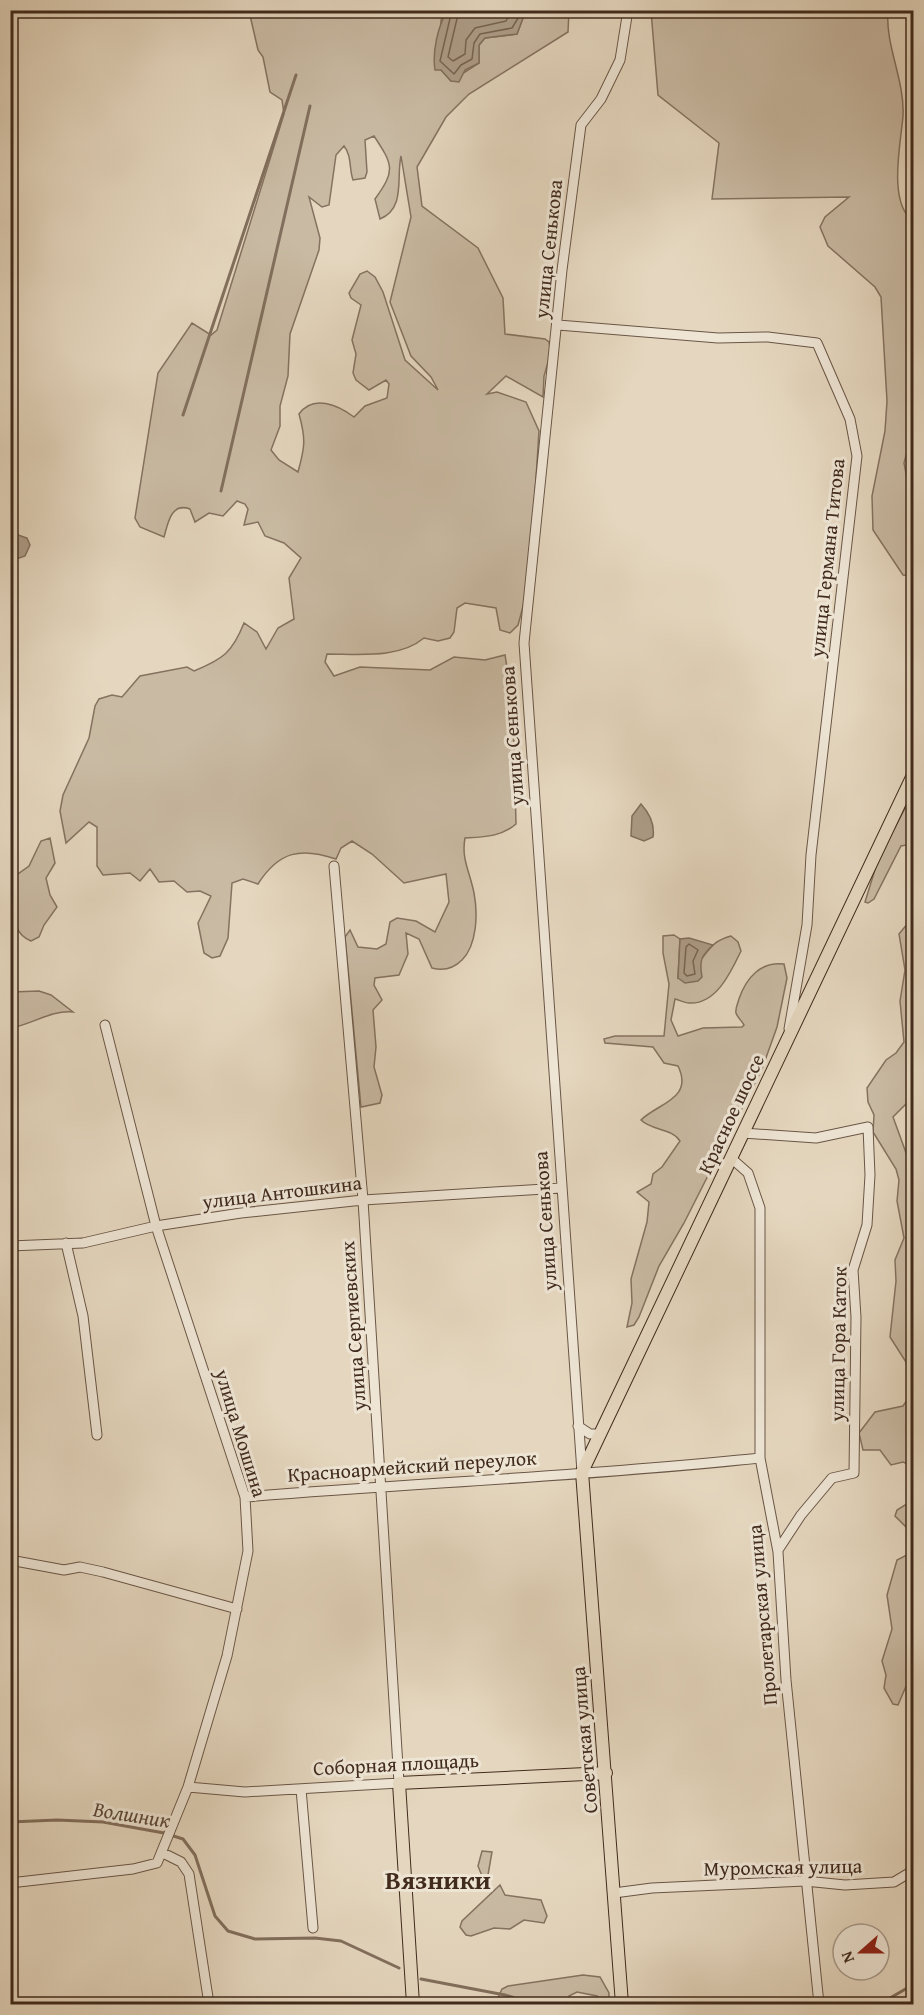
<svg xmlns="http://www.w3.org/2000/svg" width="924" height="2015" font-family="'Gentium Book Plus',serif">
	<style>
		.green { fill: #c9baa3; stroke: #857260; stroke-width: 1.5; fill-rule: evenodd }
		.water { fill: #ad9d88; stroke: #826f5d; stroke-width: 1.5 }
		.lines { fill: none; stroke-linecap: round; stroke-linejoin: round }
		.shore { stroke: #776452; stroke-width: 1.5 }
		.stream { stroke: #826f5d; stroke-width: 3 }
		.minor-casing { stroke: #6a5646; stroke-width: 11 }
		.major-casing { stroke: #412b1d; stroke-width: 14 }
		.minor { stroke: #eee5d5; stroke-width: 9 }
		.major { stroke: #e5d7bf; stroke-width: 12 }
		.labels { text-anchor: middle; stroke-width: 6; stroke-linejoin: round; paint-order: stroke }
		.street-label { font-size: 20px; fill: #412b1d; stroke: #eee5d5 }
		.water-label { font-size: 21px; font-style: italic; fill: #5c4838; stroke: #eee5d5 }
		.district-label { font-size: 26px; font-weight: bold; fill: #412b1d; stroke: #eee5d5 }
	</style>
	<rect width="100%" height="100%" fill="#e5d7bf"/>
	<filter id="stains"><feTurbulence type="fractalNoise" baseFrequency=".00333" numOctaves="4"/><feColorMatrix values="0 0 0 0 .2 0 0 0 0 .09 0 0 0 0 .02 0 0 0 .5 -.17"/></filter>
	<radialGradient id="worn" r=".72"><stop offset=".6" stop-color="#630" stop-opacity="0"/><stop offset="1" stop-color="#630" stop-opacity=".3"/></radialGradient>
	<path class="green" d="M 249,11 L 447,11 L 441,20 L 441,70 L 451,81 L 479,63 L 479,45 L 485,38 L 517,34 L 523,18 L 532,11 L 569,11 L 568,32 L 469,94 L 446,117 L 417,167 L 422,206 L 478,248 L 503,298 L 505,334 L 545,339 L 549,342 L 551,352 L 544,376 L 543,397 L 506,376 L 487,394 L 497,392 L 526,402 L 539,431 L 533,526 L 524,603 L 518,625 L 510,633 L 500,630 L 496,608 L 465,603 L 457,608 L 454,632 L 450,638 L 438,641 L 424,638 C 399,659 359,654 327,654 L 325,662 L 334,676 L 360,667 L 430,670 L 454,657 L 485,660 L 505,655 L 513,705 L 516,824 C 501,837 484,837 465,838 C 461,859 470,872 474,893 C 478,914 477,945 462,960 C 454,968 443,971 432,968 L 419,939 L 406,933 L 408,954 L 399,975 L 375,978 L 374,985 L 382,1000 L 373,1010 L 376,1047 L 374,1067 L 382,1095 L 380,1103 L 361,1107 L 345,937 L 350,930 L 358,947 L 377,949 L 386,944 L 390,922 L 397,918 L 416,921 L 435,932 L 449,902 L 446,874 L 404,883 L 372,854 L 352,841 L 341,848 L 336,859 C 301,847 279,851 258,884 L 243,879 L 232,883 L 228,938 L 220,956 L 212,958 L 204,953 L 198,923 L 211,896 L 200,891 L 187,892 L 174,881 L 159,882 L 150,869 L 140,881 L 130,873 L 103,875 L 97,866 L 97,827 L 89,822 L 66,843 L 60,811 L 63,795 L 89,738 L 95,706 L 99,699 L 112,695 L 122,697 L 140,676 L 187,667 L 194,671 C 223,659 232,653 244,623 L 257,632 L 266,649 L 278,628 L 294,619 L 289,578 L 301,558 L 284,543 L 265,536 L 258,522 L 244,525 L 248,509 L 245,504 L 237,501 L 223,516 L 209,513 L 195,522 L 190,509 C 171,502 168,523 164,537 L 140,527 L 135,518 L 158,373 L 192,323 L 211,335 L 217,330 L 284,114 L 282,100 L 270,92 L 263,57 L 258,50 ZM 374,136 C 393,165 396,170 375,199 L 380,219 C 406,208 396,178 401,156 L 411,217 L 390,302 L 411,356 L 431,377 L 438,390 L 405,360 L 383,292 L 375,277 L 367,271 L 360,274 L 349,293 L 351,298 L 361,305 L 352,340 L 356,354 L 353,373 L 356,380 L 369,390 L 386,380 L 389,384 L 387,398 L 365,406 L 354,417 C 338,405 313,394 299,414 C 306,439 305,447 298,472 L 279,460 L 271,450 L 280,426 L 280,406 L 288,376 L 290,334 L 319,250 L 320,238 L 309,197 L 322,207 L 329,205 L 336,155 L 344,146 C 352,156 349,169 353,180 L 365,178 L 367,172 L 365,140 Z
		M 651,11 L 888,11 C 885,45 905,81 903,116 C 901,142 887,205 914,221 L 913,283 L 910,291 L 909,312 L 914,351 L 913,430 L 904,463 L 913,509 L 913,576 L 903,575 L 873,530 L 872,496 L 885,431 L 887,401 L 881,297 L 875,287 L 828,246 L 820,227 L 825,217 L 849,197 L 712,199 L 719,143 L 658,95 Z
		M 913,793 L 913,858 L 906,845 L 901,846 L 874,899 L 868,903 L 865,902 L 878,860 Z
		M 50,838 L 55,863 L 46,878 L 50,895 L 57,907 L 44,925 L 39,937 L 31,941 C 15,934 15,923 15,908 L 11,905 L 11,879 L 29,866 L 41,841 Z
		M 913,917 L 913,1097 L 893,1117 L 913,1172 L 913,1466 L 903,1462 L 891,1465 L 880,1450 L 863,1450 L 859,1433 L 875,1412 L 903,1406 L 910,1396 L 911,1385 L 906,1362 L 890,1337 L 896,1281 L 895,1260 L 904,1238 L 897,1201 L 899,1180 L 896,1169 L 873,1132 L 874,1115 L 868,1102 L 867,1088 L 886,1060 L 896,1053 L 904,1042 L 900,1001 L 905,970 L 899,934 Z
		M 674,935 L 680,939 L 678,978 C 684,973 693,969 698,963 C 710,950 710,942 731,936 L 738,942 L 741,951 C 731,972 716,1005 689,1003 C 685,1003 679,1000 675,999 L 671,1020 L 678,1036 L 703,1028 L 742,1027 L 744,1025 C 742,1021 737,1017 736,1013 C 735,1008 738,1003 739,999 C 746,978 761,961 784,964 L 787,978 L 777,1027 L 762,1069 L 684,1223 L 659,1266 L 639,1317 L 634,1325 L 627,1327 L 632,1303 L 631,1279 L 647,1222 L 649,1202 L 637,1192 L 651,1184 L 653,1174 L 662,1167 L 680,1141 C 672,1128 652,1131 641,1120 C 658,1103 694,1099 678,1066 L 664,1063 L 653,1047 L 605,1043 L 604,1039 L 615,1036 L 664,1036 L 669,984 L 663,953 L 663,936 Z
		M 39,991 L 51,995 L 73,1012 C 51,1010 33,1024 11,1028 L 11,992 Z
		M 913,1500 L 913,1670 L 898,1705 L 893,1704 L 884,1688 L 886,1675 L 882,1661 L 892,1629 L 887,1595 L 897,1560 L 907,1555 L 910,1531 L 895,1516 L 897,1510 Z
		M 482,1851 L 492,1852 L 488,1875 L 482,1876 L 478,1866 Z
		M 500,1885 L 505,1895 L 541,1900 L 547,1916 L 544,1923 L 524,1920 L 510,1929 L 494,1928 L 471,1936 L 466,1935 L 460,1927 L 462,1921 Z
		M 583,1975 L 600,1977 L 609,1993 L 609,2004 L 598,2004 L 597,1996 L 577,1992 L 569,1996 L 569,2004 L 495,2004 L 502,1989 L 508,1986 Z"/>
	<path class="water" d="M 447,11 L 447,10 L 532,11 L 523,18 L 517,34 L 485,38 L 479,45 L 479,63 L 465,70 L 459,82 L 451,81 L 441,70 L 435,70 C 432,52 438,26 447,11 Z
		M 18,535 L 27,538 L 30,545 L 25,556 L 11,561 L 11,538 Z
		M 641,804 C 650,814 655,824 653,837 L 644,841 L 631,836 L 632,816 Z
		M 689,938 L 713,945 C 701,956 699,961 702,977 L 698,981 L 685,983 L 678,978 L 680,939 Z"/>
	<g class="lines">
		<path class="shore" d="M 452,10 L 440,61 L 454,74 L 461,65 L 472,59 L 474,43 L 480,34 L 512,28 L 523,10
			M 459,10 L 448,57 L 453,61 L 465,54 L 466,40 L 475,28 L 506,21 L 512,10
			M 689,944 L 698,950 L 693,961 L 695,974 L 687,976 L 684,973 L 686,947 Z"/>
		<path class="stream" d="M 183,415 L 296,75
			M 221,491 L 310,106
			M 10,1822 L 57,1820 L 103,1822 L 164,1833 L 183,1839 L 195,1855 L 215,1916 L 228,1931 L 255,1939 L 315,1938 L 341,1941 L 399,1968
			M 421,1979 L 505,1995 L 534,2004
			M 880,2004 L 914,1984"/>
		<g class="minor-casing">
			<path id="minor" d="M 558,325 L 718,338 L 768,337 L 817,343 L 850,419 L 857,456 L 811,855 L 807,925 L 789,1029
				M 743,1133 L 816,1138 L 868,1127 L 870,1175 L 867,1225 L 853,1270 L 856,1317 L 854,1473 L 832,1478 L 801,1515 L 778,1550
				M 731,1158 L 748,1173 L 760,1208 L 760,1458 L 778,1552 L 786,1680 L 819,2004
				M 66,1243 L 83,1316 L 97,1435
				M 10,1246 L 83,1243 L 156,1226 L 241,1213 L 363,1200 L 561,1188
				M 578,1426 L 590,1434 L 600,1434
				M 582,1472 L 524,643 L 562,270 L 581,125 L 601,99 L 620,60 L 628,10
				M 245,1497 C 417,1483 589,1476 760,1458
				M 10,1560 L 64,1570 L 80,1567 L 103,1572 L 237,1609
				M 188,1787 L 245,1792 L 399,1783 L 363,1200 L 334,866
				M 301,1789 L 313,1928
				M 163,1853 L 181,1862 L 189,1874 L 209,2004
				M 10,1883 L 133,1869 L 157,1863 L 188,1787 L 227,1656 L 248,1551 L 245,1497 L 156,1226 L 105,1025
				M 614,1893 L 652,1888 L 805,1881 L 845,1885 L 894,1882 L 914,1870"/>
		</g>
		<g class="major-casing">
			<path id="major" d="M 413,2004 L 399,1783 L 606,1773
				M 622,2004 L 582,1472 L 914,773"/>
		</g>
		<use href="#minor" class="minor"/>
		<use href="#major" class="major"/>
	</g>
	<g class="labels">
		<g class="street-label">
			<text transform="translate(548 249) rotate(-84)" y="7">улица Сенькова</text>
			<text transform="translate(827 558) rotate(-84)" y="7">улица Германа Титова</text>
			<text transform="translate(512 736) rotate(-94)" y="7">улица Сенькова</text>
			<text transform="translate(731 1114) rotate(-65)" y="7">Красное шоссе</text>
			<text transform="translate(282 1192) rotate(-7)" y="7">улица Антошкина</text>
			<text transform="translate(545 1221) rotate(-94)" y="7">улица Сенькова</text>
			<text transform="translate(353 1326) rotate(-94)" y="7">улица Сергиевских</text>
			<text transform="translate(838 1344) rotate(-89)" y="7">улица Гора Каток</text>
			<text transform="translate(241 1433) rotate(73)" y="7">улица Мошина</text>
			<text transform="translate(412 1466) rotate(-4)" y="7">Красноармейский переулок</text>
			<text transform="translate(762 1615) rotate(-95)" y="7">Пролетарская улица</text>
			<text transform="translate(584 1740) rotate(-95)" y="7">Советская улица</text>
			<text transform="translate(396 1764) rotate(-3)" y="7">Соборная площадь</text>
			<text transform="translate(783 1867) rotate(-1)" y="7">Муромская улица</text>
		</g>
		<g class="water-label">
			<text transform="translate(132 1815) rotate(9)" y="7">Волшник</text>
		</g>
		<g class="district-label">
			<text x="438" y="1889">Вязники</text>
		</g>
	</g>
	<rect width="924" height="2015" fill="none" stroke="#e5d7bf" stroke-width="36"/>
	<rect x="12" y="12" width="900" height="1991" fill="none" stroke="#412b1d" stroke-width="3"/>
	<rect x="18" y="18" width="888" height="1979" fill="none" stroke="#412b1d" stroke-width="1.5"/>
	<g transform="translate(861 1952) rotate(249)"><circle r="28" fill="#eee5d5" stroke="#a99b8b" stroke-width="1.5"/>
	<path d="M0-4.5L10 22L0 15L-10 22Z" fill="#8f2418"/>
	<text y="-9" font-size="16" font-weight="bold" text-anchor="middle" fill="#412b1d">N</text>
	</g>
	<rect width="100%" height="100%" filter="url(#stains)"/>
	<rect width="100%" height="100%" fill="url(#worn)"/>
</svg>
